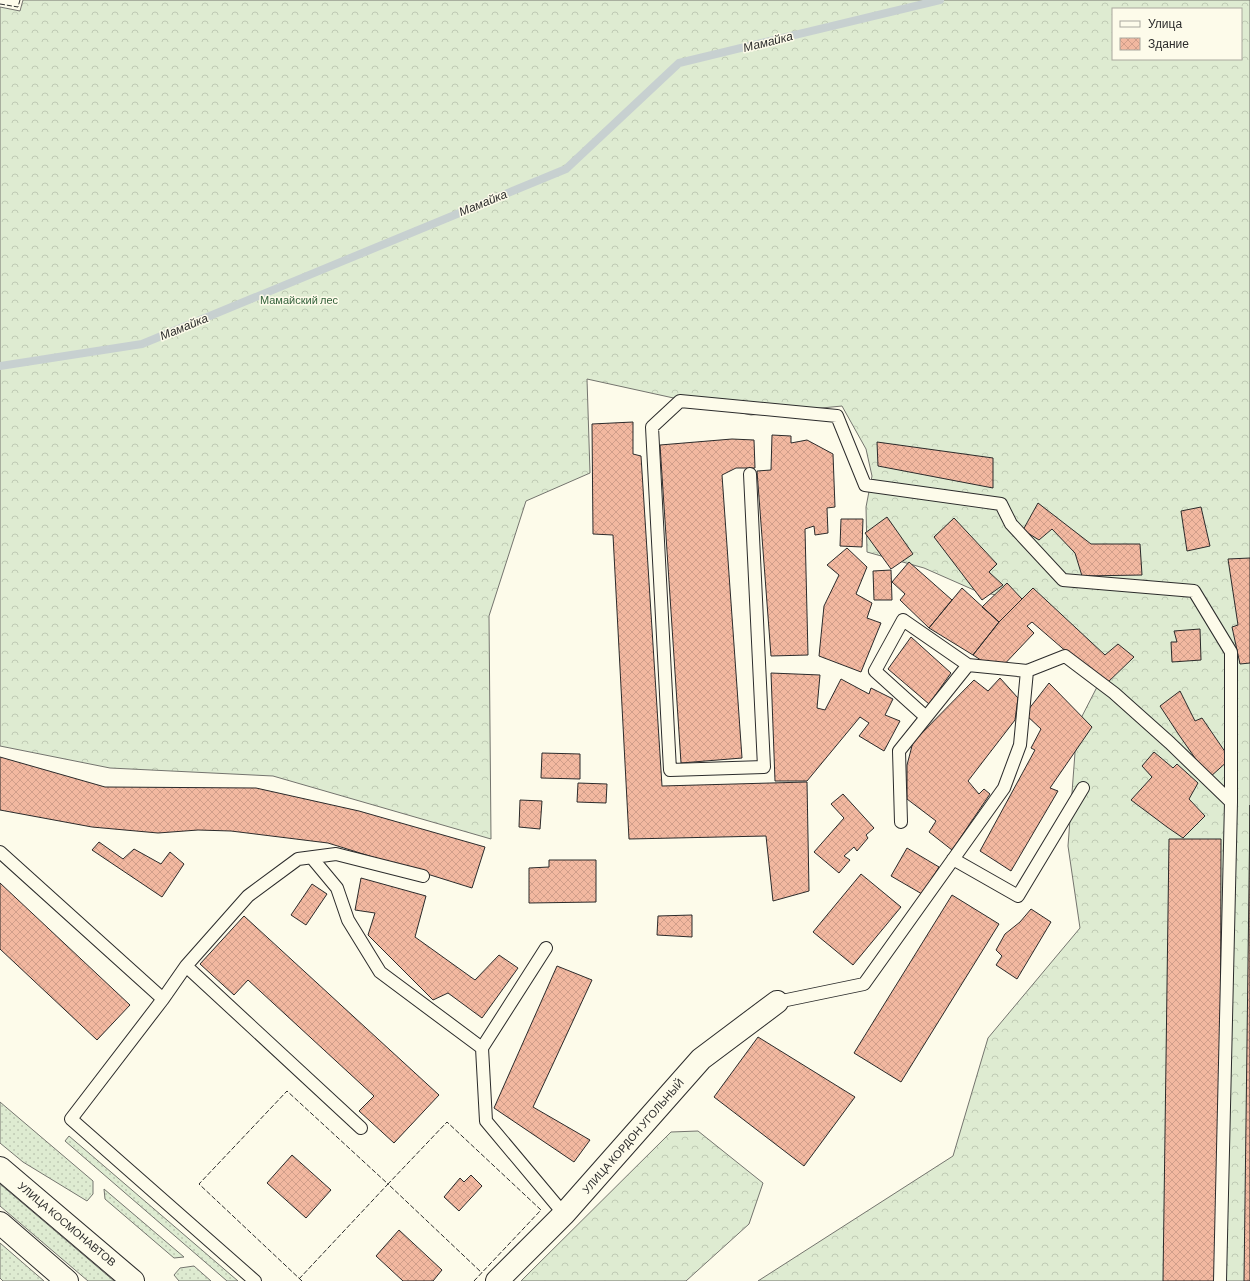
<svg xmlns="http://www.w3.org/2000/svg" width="1250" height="1281" font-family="Barlow,sans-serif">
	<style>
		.grass { fill: url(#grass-dots); stroke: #74746e }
		.forest { fill: url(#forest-crowns); stroke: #74746e; fill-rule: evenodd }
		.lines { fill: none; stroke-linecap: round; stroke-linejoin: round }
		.stream { stroke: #c7d0d0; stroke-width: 8 }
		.building { fill: url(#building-cross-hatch); stroke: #2b2b2b }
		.lane-casing { stroke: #2b2b2b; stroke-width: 14 }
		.street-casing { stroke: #2b2b2b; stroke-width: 24 }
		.primary-casing { stroke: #2b2b2b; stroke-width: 24 }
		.lane { stroke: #fdfbea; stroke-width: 12 }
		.street { stroke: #fdfbea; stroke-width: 22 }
		.primary { stroke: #fdfbea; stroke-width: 22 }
		.fence { stroke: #2b2b2b; stroke-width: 1; stroke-dasharray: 5 2; stroke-linecap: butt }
		.labels { text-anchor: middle; stroke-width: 3; stroke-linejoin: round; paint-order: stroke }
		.park-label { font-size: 11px; fill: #34623c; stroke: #fdfbea }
		.street-label { font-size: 11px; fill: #2b2b2b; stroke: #fdfbea }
		.water-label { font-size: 12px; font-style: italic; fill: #2b2b2b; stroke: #fdfbea }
	</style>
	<defs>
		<pattern id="grass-dots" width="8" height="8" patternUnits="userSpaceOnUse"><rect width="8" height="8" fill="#deebd1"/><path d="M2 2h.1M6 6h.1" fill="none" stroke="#bfcab4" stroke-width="1.8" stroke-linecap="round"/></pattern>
		<pattern id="forest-crowns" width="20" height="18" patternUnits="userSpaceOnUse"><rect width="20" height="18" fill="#deebd1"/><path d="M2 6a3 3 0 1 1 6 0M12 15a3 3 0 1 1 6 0" fill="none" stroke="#bfcab4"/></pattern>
		<pattern id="building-cross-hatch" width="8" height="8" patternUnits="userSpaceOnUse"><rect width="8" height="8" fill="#f2b8a0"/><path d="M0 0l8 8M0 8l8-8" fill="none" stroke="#d09e8a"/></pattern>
	</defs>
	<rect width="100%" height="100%" fill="#fdfbea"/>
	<path class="grass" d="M 0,1102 L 93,1181 L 93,1194 L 87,1201 L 23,1162 L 0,1143 Z
		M 69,1136 L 238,1281 L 227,1281 L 65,1141 Z
		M 0,1184 L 114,1281 L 88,1281 L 0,1206 Z
		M 104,1189 L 184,1257 L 174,1258 L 105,1199 Z
		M 0,1243 L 44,1281 L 3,1281 L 0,1278 Z
		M 194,1266 L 211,1281 L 179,1281 L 174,1275 L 180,1268 Z"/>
	<path class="forest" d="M 23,0 L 1250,0 L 1250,1281 L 758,1281 L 953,1156 L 988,1038 L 1080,928 L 1068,846 L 1077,726 L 1097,687 L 1035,604 L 974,590 L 924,568 L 867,552 L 866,507 L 872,476 L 866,449 L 842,406 L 751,415 L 587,379 L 590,473 L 526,501 L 489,616 L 491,839 L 273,776 L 110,768 L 0,746 L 0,7 L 20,11 ZM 1113,9 L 1241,9 L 1241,59 L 1113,59 Z
		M 698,1131 L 763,1183 L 749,1224 L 686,1281 L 521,1281 L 671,1132 Z"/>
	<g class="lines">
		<path class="stream" d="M 0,366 L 142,344 L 566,169 L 679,63 L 940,0"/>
	</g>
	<path class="building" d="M 633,422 L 633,454 L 641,456 L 662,786 L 807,782 L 809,891 L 773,901 L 766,836 L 629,839 L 613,535 L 593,534 L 592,424 Z
		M 772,435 L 791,436 L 791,443 L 807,440 L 833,454 L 835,507 L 827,508 L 828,533 L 815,535 L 814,526 L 805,529 L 808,655 L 771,656 L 757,471 L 771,470 Z
		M 732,439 L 754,440 L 755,468 L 736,468 L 722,475 L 742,758 L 681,763 L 660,445 Z
		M 877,442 L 993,458 L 993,488 L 878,466 Z
		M 1038,503 L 1091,544 L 1140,544 L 1142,575 L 1082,576 L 1075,553 L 1052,529 L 1039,540 L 1023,530 Z
		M 1201,507 L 1210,546 L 1187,551 L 1181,511 Z
		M 887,517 L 913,554 L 891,569 L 865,533 Z
		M 954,518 L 997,564 L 989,572 L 1003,585 L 982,600 L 934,537 Z
		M 841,519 L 863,519 L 862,547 L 840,546 Z
		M 847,548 L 867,567 L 856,594 L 872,603 L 867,618 L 881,623 L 861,672 L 819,656 L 824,606 L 839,575 L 827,565 Z
		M 1250,558 L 1250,663 L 1240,664 L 1232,627 L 1238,625 L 1228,559 Z
		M 909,562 L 952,600 L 929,628 L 900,600 L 905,594 L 892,582 Z
		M 891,570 L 892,600 L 874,600 L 873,571 Z
		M 1007,583 L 1022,599 L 999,622 L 982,607 Z
		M 962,588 L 999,622 L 973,655 L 929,628 Z
		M 1033,588 L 1105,655 L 1118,644 L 1134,657 L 1105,685 L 1032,622 L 1027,626 L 1034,633 L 998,671 L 973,655 L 999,622 Z
		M 1200,629 L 1201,660 L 1172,662 L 1171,642 L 1177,642 L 1174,631 Z
		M 911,637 L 951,673 L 929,704 L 888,669 Z
		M 771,673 L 820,675 L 817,708 L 825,710 L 841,679 L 869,694 L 871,688 L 893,699 L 885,715 L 900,721 L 884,751 L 859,736 L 869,723 L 860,717 L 807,781 L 775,781 Z
		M 1000,678 L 1018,698 L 1015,720 L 968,781 L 979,794 L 984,789 L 990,794 L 952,850 L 929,832 L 936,821 L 907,799 L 907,765 L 913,742 L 974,680 L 988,691 Z
		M 1049,683 L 1092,727 L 1050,788 L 1058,791 L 1011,871 L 980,851 L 1035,750 L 1031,748 L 1041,729 L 1025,714 Z
		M 1180,691 L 1195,721 L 1202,718 L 1230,759 L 1209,778 L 1179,735 L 1160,706 Z
		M 1154,752 L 1173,768 L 1177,764 L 1198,783 L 1189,799 L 1205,816 L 1183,838 L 1167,827 L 1131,800 L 1152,777 L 1142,766 Z
		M 542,753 L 580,754 L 580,779 L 541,778 Z
		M 0,757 L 105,787 L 256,788 L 359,811 L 485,847 L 472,888 L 328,843 L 231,831 L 198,830 L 158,833 L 92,827 L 0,810 Z
		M 578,783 L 607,784 L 606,803 L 577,802 Z
		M 843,794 L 874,828 L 866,835 L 868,838 L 857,851 L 854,847 L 844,856 L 850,860 L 839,873 L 814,852 L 844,818 L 831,804 Z
		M 520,800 L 542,801 L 540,829 L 519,827 Z
		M 1250,805 L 1250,1281 L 1244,1281 Z
		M 1169,839 L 1221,839 L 1220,1281 L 1163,1281 Z
		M 99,842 L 123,859 L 134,849 L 161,864 L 170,852 L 184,864 L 162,897 L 92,850 Z
		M 907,848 L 939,867 L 922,894 L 891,876 Z
		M 549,860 L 596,860 L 596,902 L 529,903 L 529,868 L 549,867 Z
		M 861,874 L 901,907 L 853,965 L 813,932 Z
		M 361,878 L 426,896 L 415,937 L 475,980 L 499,955 L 518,968 L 482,1018 L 448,993 L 433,1000 L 368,935 L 375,913 L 355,910 Z
		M 0,883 L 130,1005 L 97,1040 L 0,949 Z
		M 312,884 L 327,894 L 306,925 L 291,915 Z
		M 952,895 L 999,924 L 901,1082 L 854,1053 Z
		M 1031,909 L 1051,922 L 1017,979 L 996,965 L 1002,956 L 996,950 L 1005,934 L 1020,922 Z
		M 692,915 L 692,937 L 657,935 L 658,916 Z
		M 244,916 L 439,1095 L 394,1143 L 359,1111 L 374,1096 L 248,980 L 234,995 L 200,964 Z
		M 557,966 L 592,980 L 533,1107 L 590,1140 L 574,1162 L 494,1108 Z
		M 758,1037 L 855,1097 L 804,1166 L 714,1097 Z
		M 292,1155 L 331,1190 L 306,1218 L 267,1183 Z
		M 471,1175 L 482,1186 L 459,1211 L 444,1197 L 460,1178 L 464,1182 Z
		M 399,1230 L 442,1270 L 433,1281 L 403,1281 L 376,1256 Z"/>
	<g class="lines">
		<g class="lane-casing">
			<path id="lane" d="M 750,474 L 764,767 L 670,770 L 652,427 L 680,401 L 837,416 L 865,485 L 1001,504 L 1011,524 L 1063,580 L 1194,591 L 1231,652 L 1231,802 L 1220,1281
				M 1027,671 L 1065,656 L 1114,693 L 1170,743 L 1231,802
				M 926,717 L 875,671 L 903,620 L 968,665
				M 0,852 L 163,999
				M 312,858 L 337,888 L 348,920 L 380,972 L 482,1048
				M 953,859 L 1018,896 L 1083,788
				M 546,948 L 482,1048 L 486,1121 L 564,1214
				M 186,966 L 248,896 L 298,859 L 336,854 L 423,876
				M 777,1002 L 864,984 L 1004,788 L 1020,745 L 1027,671 L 968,665 L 899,751 L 901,822
				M 255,1281 L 71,1119 L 163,999 L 186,966 L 361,1128"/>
		</g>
		<g class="street-casing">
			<path id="street" d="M 497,1281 L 564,1214 L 701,1059 L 777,1002"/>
		</g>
		<g class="primary-casing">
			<path id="primary" d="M 0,1168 L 133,1281
				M 0,1223 L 67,1281"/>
		</g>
		<use href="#lane" class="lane"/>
		<use href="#street" class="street"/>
		<use href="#primary" class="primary"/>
		<path class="fence" d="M 0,4 L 18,7 L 20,0
			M 299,1279 L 388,1184 L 482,1273
			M 302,1281 L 199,1184 L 287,1091 L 388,1184 L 447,1122 L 541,1210 L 474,1281"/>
	</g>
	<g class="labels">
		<g class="park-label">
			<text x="299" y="304">Мамайский лес</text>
		</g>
		<g class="street-label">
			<text transform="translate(633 1136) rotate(-49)" y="4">УЛИЦА КОРДОН УГОЛЬНЫЙ</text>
			<text transform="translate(67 1224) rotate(40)" y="4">УЛИЦА КОСМОНАВТОВ</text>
		</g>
		<g class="water-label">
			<text transform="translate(768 42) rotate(-14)" y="4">Мамайка</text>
			<text transform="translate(483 203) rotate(-22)" y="4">Мамайка</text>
			<text transform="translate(184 327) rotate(-22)" y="4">Мамайка</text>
		</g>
	</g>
	<rect x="1112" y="8" width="130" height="52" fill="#fdfbea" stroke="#a9a89e"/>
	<rect x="1120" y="21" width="20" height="6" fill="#fdfbea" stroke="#a9a89e"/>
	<text x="1148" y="28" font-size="12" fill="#2b2b2b">Улица</text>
	<rect x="1120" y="38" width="20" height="12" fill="url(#building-cross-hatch)" stroke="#a9a89e"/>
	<text x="1148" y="48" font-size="12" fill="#2b2b2b">Здание</text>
</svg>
